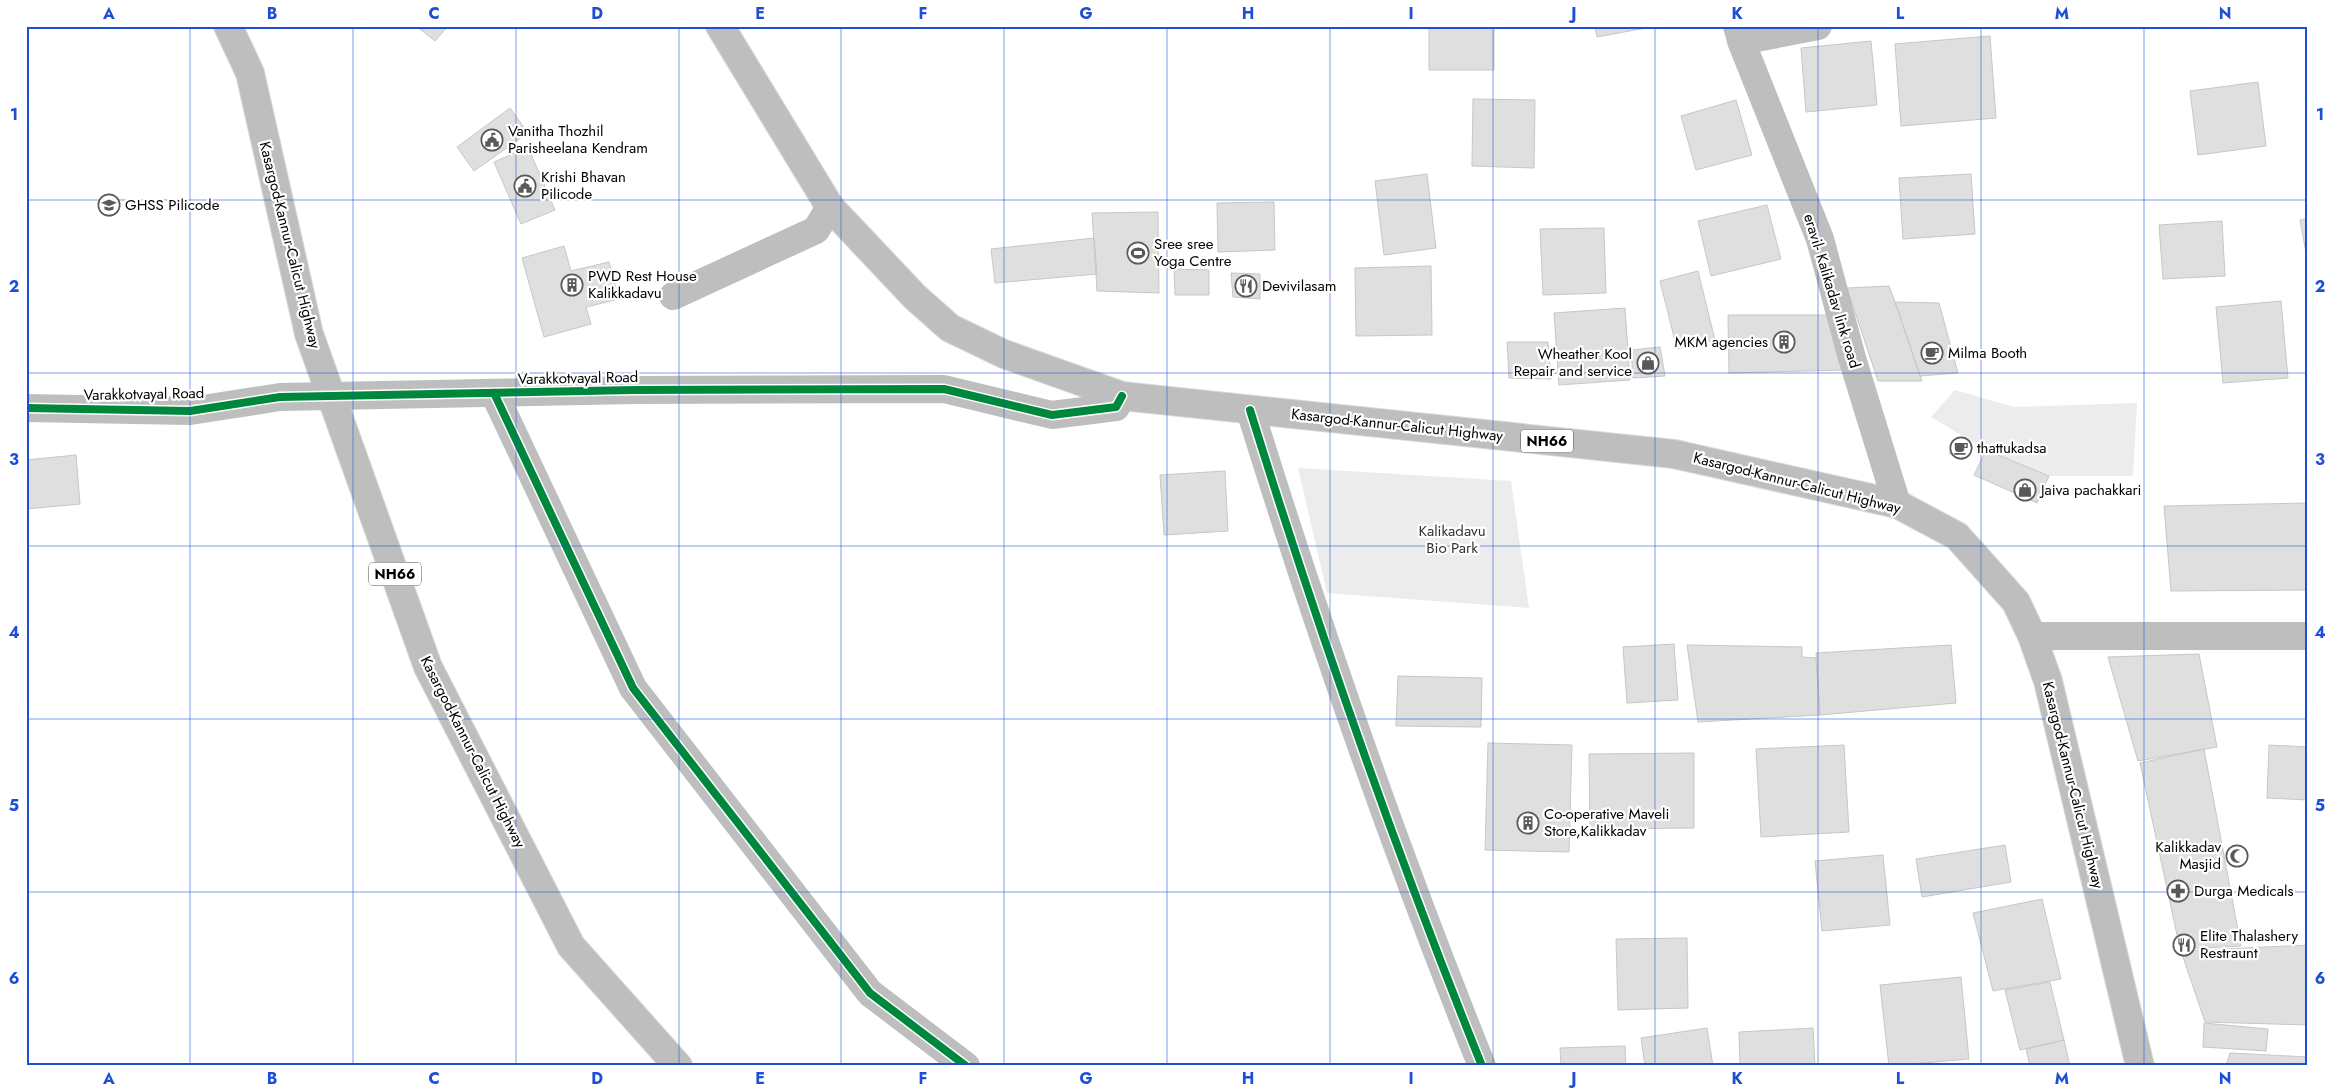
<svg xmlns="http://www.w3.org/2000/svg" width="2334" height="1092" font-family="Jost,sans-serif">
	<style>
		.green { fill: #ececec }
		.building { fill: #dfdfdf; stroke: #c7c7c7 }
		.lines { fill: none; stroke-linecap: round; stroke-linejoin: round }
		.highway-casing { stroke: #dbdbdb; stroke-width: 30 }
		.minor { stroke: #bebebe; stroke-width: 28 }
		.highway { stroke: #bebebe; stroke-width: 28 }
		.cycleway-casing { stroke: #fff; stroke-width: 11 }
		.cycleway { stroke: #00873e; stroke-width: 8 }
		.grid { fill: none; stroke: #1d4ed8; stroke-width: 1; stroke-opacity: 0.55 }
		.labels { text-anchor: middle; stroke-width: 4.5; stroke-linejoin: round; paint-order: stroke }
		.shield { fill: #fff; stroke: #4c4c4c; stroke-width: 1 }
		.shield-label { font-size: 14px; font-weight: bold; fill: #000 }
		.poi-label { font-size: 15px; fill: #000; stroke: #fff; text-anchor: start }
		.street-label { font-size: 15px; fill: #000; stroke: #fff }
		.park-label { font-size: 15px; fill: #333; stroke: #fff }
		.neatline { fill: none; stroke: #1d4ed8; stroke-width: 2 }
		.grid-label { font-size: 16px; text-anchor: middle; font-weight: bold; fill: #1d4ed8 }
	</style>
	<rect width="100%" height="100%" fill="#fff"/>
	<path class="green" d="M 1955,390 L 2014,407 L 2137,403 L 2133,476 L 2049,476 L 1986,450 L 1931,417 Z
		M 1298,468 L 1511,481 L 1529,608 L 1327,593 Z"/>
	<path class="building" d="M 416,26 L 448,26 L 435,41 Z
		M 1429,26 L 1494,26 L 1494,70 L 1429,70 Z
		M 1595,26 L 1651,26 L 1651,27 L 1597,37 Z
		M 1990,36 L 1996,118 L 1901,126 L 1895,44 Z
		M 1871,41 L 1877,105 L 1806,112 L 1801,48 Z
		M 2258,82 L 2266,146 L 2198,155 L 2190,91 Z
		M 1473,99 L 1535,100 L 1534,168 L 1472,166 Z
		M 1736,100 L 1752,155 L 1696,170 L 1681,116 Z
		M 510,108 L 528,133 L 474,171 L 457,147 Z
		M 528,147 L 555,210 L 521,224 L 494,162 Z
		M 1427,174 L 1436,248 L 1384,255 L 1375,181 Z
		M 1971,174 L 1975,234 L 1903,239 L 1899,178 Z
		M 1274,202 L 1275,250 L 1218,252 L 1217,203 Z
		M 1767,205 L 1781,259 L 1711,276 L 1698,221 Z
		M 1158,212 L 1159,293 L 1097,291 L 1092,213 Z
		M 2308,218 L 2308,264 L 2300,220 Z
		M 2222,221 L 2225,276 L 2163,279 L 2159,225 Z
		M 1604,228 L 1606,293 L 1543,295 L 1540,229 Z
		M 1094,238 L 1097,274 L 995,283 L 991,249 Z
		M 564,246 L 571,271 L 609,262 L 619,299 L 586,307 L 591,324 L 544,337 L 522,258 Z
		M 1431,266 L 1432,335 L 1356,336 L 1355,268 Z
		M 1174,269 L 1209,270 L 1209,295 L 1175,295 Z
		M 1698,271 L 1715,340 L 1677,349 L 1660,281 Z
		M 1231,273 L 1260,274 L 1260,299 L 1233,297 Z
		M 1889,286 L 1895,302 L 1922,381 L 1878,381 L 1847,288 Z
		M 2281,301 L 2288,378 L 2223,383 L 2216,307 Z
		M 1895,302 L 1939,303 L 1958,373 L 1920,376 Z
		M 1625,308 L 1630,380 L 1559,385 L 1554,313 Z
		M 1728,315 L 1833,315 L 1846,370 L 1729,373 Z
		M 1507,342 L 1548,342 L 1551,379 L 1509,378 Z
		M 1660,347 L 1665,376 L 1633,378 L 1631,350 Z
		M 1959,439 L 1971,445 L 1962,460 L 1949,453 Z
		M 1986,450 L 2049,476 L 2037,503 L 1974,475 Z
		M 76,455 L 80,504 L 26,509 L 26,460 Z
		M 1225,471 L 1228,531 L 1164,535 L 1160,475 Z
		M 2308,503 L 2308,590 L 2171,591 L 2164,506 Z
		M 1674,644 L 1678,700 L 1627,703 L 1623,647 Z
		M 1687,645 L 1802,647 L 1802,657 L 1816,658 L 1820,715 L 1698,722 Z
		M 1951,645 L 1956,703 L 1820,715 L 1816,653 Z
		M 2199,654 L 2217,747 L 2138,761 L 2108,657 Z
		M 1398,676 L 1482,678 L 1481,727 L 1396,726 Z
		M 1488,743 L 1572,745 L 1569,852 L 1485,850 Z
		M 1844,745 L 1849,832 L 1761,837 L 1756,749 Z
		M 2269,745 L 2308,747 L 2308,800 L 2267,798 Z
		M 2204,749 L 2241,946 L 2180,949 L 2140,763 Z
		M 1694,753 L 1694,828 L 1590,829 L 1589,754 Z
		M 2005,845 L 2011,882 L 1922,897 L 1916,859 Z
		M 1883,855 L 1890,925 L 1822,931 L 1815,861 Z
		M 2042,899 L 2061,979 L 1993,991 L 1973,913 Z
		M 1687,938 L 1688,1008 L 1618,1010 L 1616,939 Z
		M 2308,945 L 2308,1025 L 2205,1022 L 2181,951 Z
		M 1961,977 L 1969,1059 L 1889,1066 L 1880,985 Z
		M 2050,982 L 2064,1040 L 2020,1050 L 2005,990 Z
		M 2204,1023 L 2268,1029 L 2266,1051 L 2203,1047 Z
		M 1707,1028 L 1713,1066 L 1645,1066 L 1641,1038 Z
		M 1813,1028 L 1815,1066 L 1740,1066 L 1739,1032 Z
		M 2064,1040 L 2070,1066 L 2030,1066 L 2026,1049 Z
		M 1625,1046 L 1626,1066 L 1561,1066 L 1560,1048 Z
		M 2230,1053 L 2308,1057 L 2308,1066 L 2226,1066 Z"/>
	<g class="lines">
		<g class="highway-casing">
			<path id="highway" d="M 228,26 L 250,73 L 309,334 L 428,667 L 571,946 L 678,1066
				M 720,26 L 830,207 L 915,297 L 950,328 L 1004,354 L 1122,396 L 1674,454 L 1897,504 L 1957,536 L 2016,602 L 2032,636 L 2048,681 L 2140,1066"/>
		</g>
		<path class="minor" d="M 1737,26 L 1741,41 L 1820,239 L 1852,358 L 1897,504
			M 1741,41 L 1818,26
			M 673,296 L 816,230 L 830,207
			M 494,393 L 633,688 L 870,993 L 966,1066
			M 26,408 L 190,411 L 280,397 L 635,390 L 944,389 L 1052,415 L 1116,407 L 1122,396
			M 1250,410 C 1319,632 1395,850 1482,1066
			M 2032,636 L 2308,636"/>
		<use href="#highway" class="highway"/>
		<g class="cycleway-casing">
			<path id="cycleway" d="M 494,393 L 633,688 L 870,993 L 966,1066
				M 26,408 L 190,411 L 280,397 L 635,390 L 944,389 L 1052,415 L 1116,407 L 1122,396
				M 1250,410 C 1319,632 1395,850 1482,1066"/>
		</g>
		<use href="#cycleway" class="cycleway"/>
	</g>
	<path class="grid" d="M 190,26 L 190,1066M 353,26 L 353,1066M 516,26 L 516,1066M 679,26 L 679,1066M 841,26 L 841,1066M 1004,26 L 1004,1066M 1167,26 L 1167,1066M 1330,26 L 1330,1066M 1493,26 L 1493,1066M 1655,26 L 1655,1066M 1818,26 L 1818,1066M 1981,26 L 1981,1066M 2144,26 L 2144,1066M 26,200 L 2308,200M 26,373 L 2308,373M 26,546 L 2308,546M 26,719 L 2308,719M 26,892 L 2308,892"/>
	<defs>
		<g id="civic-ring" transform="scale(1.125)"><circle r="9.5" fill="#fff" stroke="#595959" stroke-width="1.5"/><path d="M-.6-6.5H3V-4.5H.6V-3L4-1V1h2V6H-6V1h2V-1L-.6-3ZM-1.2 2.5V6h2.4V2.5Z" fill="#595959"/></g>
		<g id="school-ring" transform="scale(1.125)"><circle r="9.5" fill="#fff" stroke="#595959" stroke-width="1.5"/><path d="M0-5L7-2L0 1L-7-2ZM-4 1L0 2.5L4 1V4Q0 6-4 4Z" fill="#595959"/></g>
		<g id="stadium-ring" transform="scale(1.125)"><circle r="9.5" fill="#fff" stroke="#595959" stroke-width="1.5"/><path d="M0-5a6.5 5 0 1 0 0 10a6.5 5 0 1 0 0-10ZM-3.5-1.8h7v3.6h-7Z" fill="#595959"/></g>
		<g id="building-ring" transform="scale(1.125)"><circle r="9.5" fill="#fff" stroke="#595959" stroke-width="1.5"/><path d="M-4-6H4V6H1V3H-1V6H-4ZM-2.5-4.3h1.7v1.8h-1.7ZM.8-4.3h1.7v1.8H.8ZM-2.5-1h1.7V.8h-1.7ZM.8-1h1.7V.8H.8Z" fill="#595959"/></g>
		<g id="restaurant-ring" transform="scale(1.125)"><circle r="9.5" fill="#fff" stroke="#595959" stroke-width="1.5"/><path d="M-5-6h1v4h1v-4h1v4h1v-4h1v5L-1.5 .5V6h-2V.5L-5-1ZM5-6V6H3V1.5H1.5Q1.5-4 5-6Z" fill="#595959"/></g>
		<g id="cafe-ring" transform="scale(1.125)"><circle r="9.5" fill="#fff" stroke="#595959" stroke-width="1.5"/><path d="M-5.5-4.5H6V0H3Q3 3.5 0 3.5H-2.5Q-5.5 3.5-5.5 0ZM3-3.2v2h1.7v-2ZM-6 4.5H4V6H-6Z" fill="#595959"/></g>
		<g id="shop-ring" transform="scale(1.125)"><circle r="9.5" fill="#fff" stroke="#595959" stroke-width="1.5"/><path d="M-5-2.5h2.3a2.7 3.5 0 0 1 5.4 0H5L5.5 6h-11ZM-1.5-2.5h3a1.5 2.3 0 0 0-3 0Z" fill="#595959"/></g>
		<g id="mosque-ring" transform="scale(1.125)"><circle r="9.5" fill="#fff" stroke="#595959" stroke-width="1.5"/><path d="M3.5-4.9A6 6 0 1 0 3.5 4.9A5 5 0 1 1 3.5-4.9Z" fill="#595959"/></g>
		<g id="pharmacy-ring" transform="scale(1.125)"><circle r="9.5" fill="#fff" stroke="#595959" stroke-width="1.5"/><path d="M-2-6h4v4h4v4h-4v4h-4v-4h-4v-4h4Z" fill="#595959"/></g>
	</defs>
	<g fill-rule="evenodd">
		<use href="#civic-ring" x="492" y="140"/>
		<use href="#civic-ring" x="525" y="186"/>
		<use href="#school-ring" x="109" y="205"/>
		<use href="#stadium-ring" x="1138" y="253"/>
		<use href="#building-ring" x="572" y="285"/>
		<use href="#restaurant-ring" x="1246" y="286"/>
		<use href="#building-ring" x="1784" y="342"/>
		<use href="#cafe-ring" x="1932" y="353"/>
		<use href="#shop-ring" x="1648" y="363"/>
		<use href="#cafe-ring" x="1961" y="448"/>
		<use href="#shop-ring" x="2025" y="490"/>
		<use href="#building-ring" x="1528" y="823"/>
		<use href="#mosque-ring" x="2237" y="856"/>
		<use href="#pharmacy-ring" x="2178" y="891"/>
		<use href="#restaurant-ring" x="2184" y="945"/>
	</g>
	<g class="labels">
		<g class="shield">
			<rect x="1521" y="429.5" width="52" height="23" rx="4"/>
			<rect x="369" y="562.5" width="52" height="23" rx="4"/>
		</g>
		<g class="shield-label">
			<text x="1547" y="446">NH66</text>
			<text x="395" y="579">NH66</text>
		</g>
		<g class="poi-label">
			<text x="508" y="136">Vanitha Thozhil<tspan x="508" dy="17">Parisheelana Kendram</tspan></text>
			<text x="541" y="182">Krishi Bhavan<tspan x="541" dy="17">Pilicode</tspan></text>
			<text x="125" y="210">GHSS Pilicode</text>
			<text x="1154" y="249">Sree sree<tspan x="1154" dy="17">Yoga Centre</tspan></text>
			<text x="588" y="281">PWD Rest House<tspan x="588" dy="17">Kalikkadavu</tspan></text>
			<text x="1262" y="291">Devivilasam</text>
			<text x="1768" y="347" text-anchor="end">MKM agencies</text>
			<text x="1948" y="358">Milma Booth</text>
			<text x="1632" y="359" text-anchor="end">Wheather Kool<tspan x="1632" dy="17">Repair and service</tspan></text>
			<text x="1977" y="453">thattukadsa</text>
			<text x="2041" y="495">Jaiva pachakkari</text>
			<text x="1544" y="819">Co-operative Maveli<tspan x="1544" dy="17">Store,Kalikkadav</tspan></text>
			<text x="2221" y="852" text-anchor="end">Kalikkadav<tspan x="2221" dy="17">Masjid</tspan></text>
			<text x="2194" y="896">Durga Medicals</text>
			<text x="2200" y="941">Elite Thalashery<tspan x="2200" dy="17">Restraunt</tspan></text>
		</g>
		<g class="street-label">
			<text transform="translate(290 245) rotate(76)" y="5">Kasargod-Kannur-Calicut Highway</text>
			<text transform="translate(1832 291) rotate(73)" y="5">eravil- Kalikadav link road</text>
			<text transform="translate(578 378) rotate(-1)" y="5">Varakkotvayal Road</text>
			<text transform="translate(144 394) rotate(-1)" y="5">Varakkotvayal Road</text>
			<text transform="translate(1397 425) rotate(6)" y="5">Kasargod-Kannur-Calicut Highway</text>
			<text transform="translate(1797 483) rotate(14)" y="5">Kasargod-Kannur-Calicut Highway</text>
			<text transform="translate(473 752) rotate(63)" y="5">Kasargod-Kannur-Calicut Highway</text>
			<text transform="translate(2073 785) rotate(76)" y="5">Kasargod-Kannur-Calicut Highway</text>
		</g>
		<g class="park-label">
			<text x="1452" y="536">Kalikadavu<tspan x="1452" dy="17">Bio Park</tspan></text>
		</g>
	</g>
	<rect width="2334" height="1092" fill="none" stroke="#ffffff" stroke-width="55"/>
	<rect x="28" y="28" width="2278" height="1036" class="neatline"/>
	<g class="grid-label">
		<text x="109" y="19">A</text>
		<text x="272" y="19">B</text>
		<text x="434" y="19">C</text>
		<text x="597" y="19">D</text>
		<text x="760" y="19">E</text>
		<text x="923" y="19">F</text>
		<text x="1086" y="19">G</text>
		<text x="1248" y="19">H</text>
		<text x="1411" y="19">I</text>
		<text x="1574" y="19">J</text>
		<text x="1737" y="19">K</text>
		<text x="1900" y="19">L</text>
		<text x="2062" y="19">M</text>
		<text x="2225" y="19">N</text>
		<text x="14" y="120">1</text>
		<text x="2320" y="120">1</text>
		<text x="14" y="292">2</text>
		<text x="2320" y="292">2</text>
		<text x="14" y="465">3</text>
		<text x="2320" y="465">3</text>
		<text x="14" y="638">4</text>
		<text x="2320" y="638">4</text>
		<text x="14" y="811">5</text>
		<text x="2320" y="811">5</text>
		<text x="14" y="984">6</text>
		<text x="2320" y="984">6</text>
		<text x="109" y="1084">A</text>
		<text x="272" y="1084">B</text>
		<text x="434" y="1084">C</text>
		<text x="597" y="1084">D</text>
		<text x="760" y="1084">E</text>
		<text x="923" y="1084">F</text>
		<text x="1086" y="1084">G</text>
		<text x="1248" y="1084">H</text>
		<text x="1411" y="1084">I</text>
		<text x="1574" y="1084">J</text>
		<text x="1737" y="1084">K</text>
		<text x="1900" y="1084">L</text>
		<text x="2062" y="1084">M</text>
		<text x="2225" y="1084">N</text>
	</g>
</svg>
